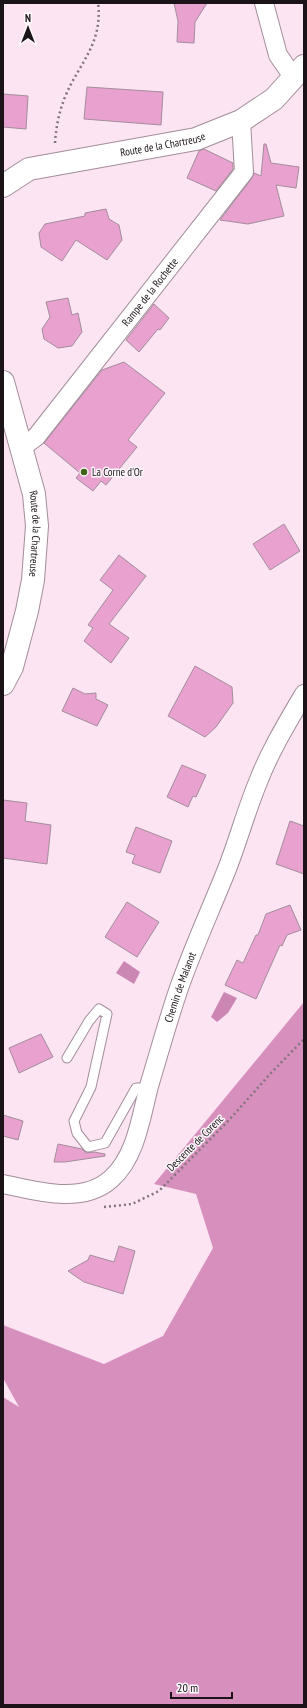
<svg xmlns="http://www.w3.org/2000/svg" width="307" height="1708" font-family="'PT Sans Narrow',sans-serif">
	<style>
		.forest { fill: #d790bd }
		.water { fill: #cc86b3 }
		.building { fill: #e9a1cf; stroke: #a38d9b }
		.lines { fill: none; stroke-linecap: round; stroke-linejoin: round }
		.service-casing { stroke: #a48d9b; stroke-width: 11 }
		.minor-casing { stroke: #a48d9b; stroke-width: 20 }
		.secondary-casing { stroke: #a48d9b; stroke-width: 24 }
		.path { stroke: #83747d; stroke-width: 2.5; stroke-dasharray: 2 3; stroke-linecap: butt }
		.service { stroke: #fff; stroke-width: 9 }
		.minor { stroke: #fff; stroke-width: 18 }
		.secondary { stroke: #fff; stroke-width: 22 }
		.poi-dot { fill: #416219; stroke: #fcf7fa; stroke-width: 1.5 }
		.labels { text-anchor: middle; stroke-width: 3; stroke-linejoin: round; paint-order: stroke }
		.street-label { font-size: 11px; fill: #1b1318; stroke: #fcf7fa }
		.poi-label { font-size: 11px; fill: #1b1318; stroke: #fcf7fa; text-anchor: start }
	</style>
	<rect width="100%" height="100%" fill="#fce4f2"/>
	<path class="forest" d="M 304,1002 L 304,1705 L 3,1705 L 3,1397 L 19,1407 L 3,1378 L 3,1325 L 104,1364 L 163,1336 L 213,1248 L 196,1194 L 154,1184 Z"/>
	<path class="water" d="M 124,961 L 140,972 L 134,984 L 116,973 Z
		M 224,992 L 237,998 L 228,1013 L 217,1022 L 211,1017 Z"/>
	<path class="building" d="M 174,3 L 207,3 L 195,22 L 194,43 L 177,42 L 178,21 Z
		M 87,87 L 163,92 L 161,125 L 84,119 Z
		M 3,94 L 28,96 L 26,129 L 3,127 Z
		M 264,144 L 266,144 L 271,163 L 299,167 L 296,188 L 276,185 L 284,216 L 248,224 L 220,220 L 252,178 L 254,173 L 261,176 Z
		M 204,149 L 233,163 L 233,169 L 216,191 L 187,178 L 199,151 Z
		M 106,209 L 109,219 L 119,225 L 122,240 L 107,260 L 76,240 L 62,261 L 41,247 L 39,233 L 45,224 L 85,216 L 85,213 Z
		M 68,298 L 72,315 L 78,313 L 82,332 L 72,346 L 58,348 L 44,339 L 42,329 L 50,317 L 46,302 Z
		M 154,304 L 169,318 L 160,330 L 158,329 L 139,352 L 126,340 Z
		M 124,362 L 165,393 L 128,440 L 137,447 L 106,485 L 101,481 L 93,491 L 76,478 L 80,473 L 44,443 L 102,370 Z
		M 284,524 L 300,551 L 270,570 L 253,544 Z
		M 119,555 L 146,576 L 109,624 L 129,638 L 111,663 L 84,641 L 93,628 L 88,625 L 113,590 L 100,580 Z
		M 195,666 L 232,687 L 233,703 L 216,727 L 205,737 L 168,716 Z
		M 73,688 L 85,694 L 96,693 L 96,699 L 108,705 L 97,726 L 62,711 Z
		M 182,765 L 206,775 L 196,797 L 193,796 L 188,807 L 167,797 Z
		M 3,800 L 27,803 L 25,821 L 51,825 L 47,864 L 3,858 Z
		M 290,821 L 304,826 L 304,874 L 276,864 Z
		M 136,827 L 172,841 L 160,873 L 132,863 L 135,855 L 126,852 Z
		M 127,902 L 159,922 L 137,957 L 105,937 Z
		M 290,905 L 301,930 L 287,935 L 282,946 L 280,945 L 256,999 L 225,985 L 237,960 L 243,963 L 256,935 L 258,935 L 266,914 Z
		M 41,1034 L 53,1057 L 19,1073 L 9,1048 Z
		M 3,1115 L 23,1121 L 18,1140 L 3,1136 Z
		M 58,1144 L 82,1149 L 86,1153 L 94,1152 L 105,1154 L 105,1156 L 65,1162 L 54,1162 Z
		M 119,1246 L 135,1251 L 123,1294 L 84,1282 L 68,1271 L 88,1260 L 90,1255 L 114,1262 Z"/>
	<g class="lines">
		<g class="service-casing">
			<path id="service" d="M 67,1058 L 89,1021 L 99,1009 L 107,1014 L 91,1087 L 74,1121 L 77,1133 L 88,1147 L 105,1143 L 136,1088 L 149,1088"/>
		</g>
		<g class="minor-casing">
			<g id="minor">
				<path d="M 264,3 L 278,55 L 294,78"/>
				<path id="s1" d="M 21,448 L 36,437 L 244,172 L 241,121"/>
				<path id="s2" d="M 3,1184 C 36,1191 82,1205 111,1179 C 136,1157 141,1117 149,1086 C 159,1053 168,1020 179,988 C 193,948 211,909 227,869 C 238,841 246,811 258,782 C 270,751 287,723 304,694"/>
			</g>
		</g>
		<g class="secondary-casing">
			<g id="secondary">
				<path id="s3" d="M 3,186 L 29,169 L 196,139 L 241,121 L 274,99 L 304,66"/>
				<path id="s4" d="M 3,382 L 34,494 L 37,526 L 33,580 L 27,611 L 12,667 L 3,684"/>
			</g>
		</g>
		<path class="path" d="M 55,143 C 56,127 59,112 65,97 C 79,63 103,44 98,3
			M 104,1207 L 132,1204 L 159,1191 L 230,1119 L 271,1073 L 304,1039"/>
		<use href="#service" class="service"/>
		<use href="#minor" class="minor"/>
		<use href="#secondary" class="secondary"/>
	</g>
	<circle class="poi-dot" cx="84" cy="472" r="4"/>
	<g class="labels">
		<g class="street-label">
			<text dy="4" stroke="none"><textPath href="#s3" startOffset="167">Route de la Chartreuse</textPath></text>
			<text dy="4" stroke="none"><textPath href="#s1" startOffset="203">Rampe de la Rochette</textPath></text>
			<text dy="4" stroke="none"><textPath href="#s4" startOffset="156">Route de la Chartreuse</textPath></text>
			<text dy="4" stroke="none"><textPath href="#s2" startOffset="318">Chemin de Malanot</textPath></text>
			<text transform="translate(195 1143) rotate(-45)" y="4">Descente de Corenc</text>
		</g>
		<g class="poi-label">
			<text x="92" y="476">La Corne d'Or</text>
		</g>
	</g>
	<rect width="307" height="1708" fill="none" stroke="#1b1318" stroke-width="8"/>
	<g transform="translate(28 28)" stroke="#fcf7fa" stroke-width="3" paint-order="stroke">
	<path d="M0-3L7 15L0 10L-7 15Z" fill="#1b1318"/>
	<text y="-6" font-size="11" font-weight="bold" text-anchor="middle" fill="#1b1318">N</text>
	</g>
	<path d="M171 1692v6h61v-6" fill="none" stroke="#1b1318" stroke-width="2"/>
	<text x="177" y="1692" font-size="12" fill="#1b1318" stroke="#fcf7fa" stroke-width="3" paint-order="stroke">20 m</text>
</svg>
